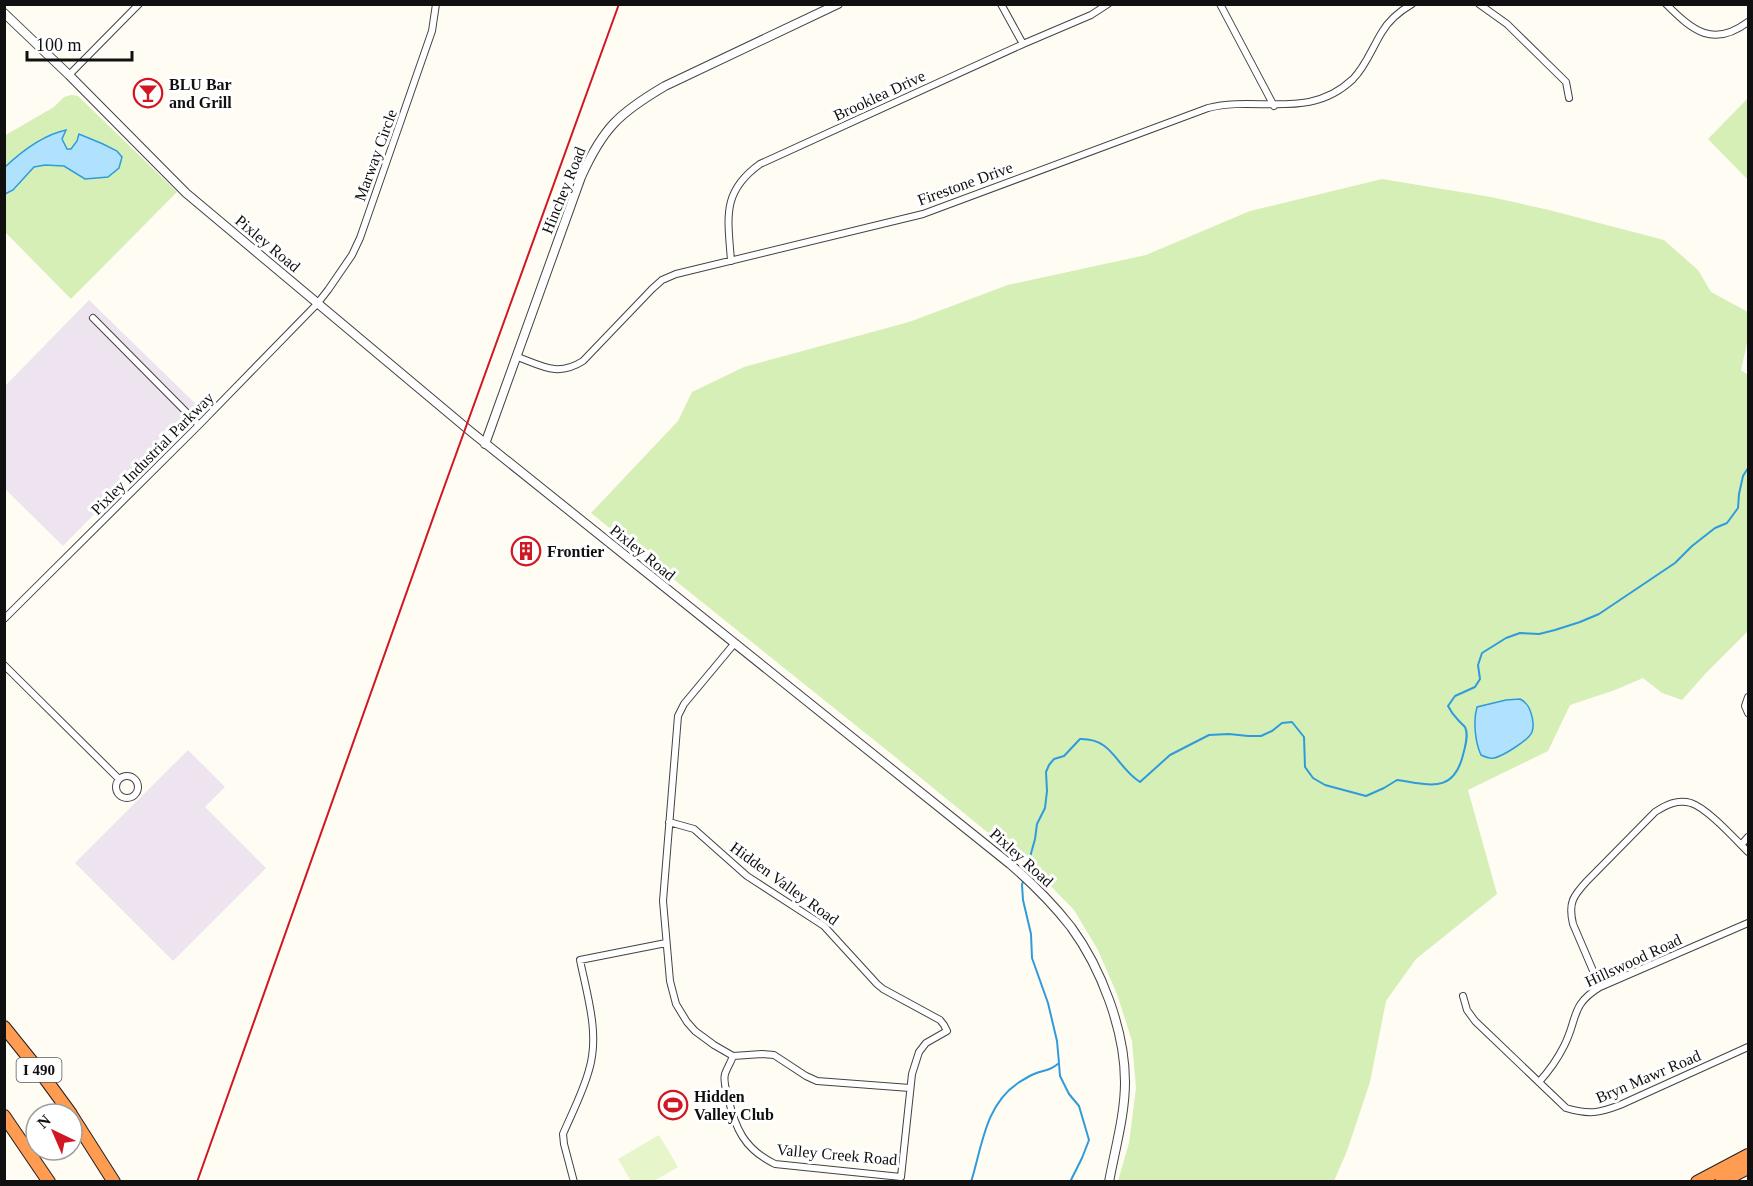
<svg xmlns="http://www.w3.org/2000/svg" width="1753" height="1186" font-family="'Times New Roman',serif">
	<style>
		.industrial { fill: #eee4ef }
		.green { fill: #d5efb7 }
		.pitch { fill: #e7f5ca }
		.water { fill: #b1e2fd; stroke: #2f9bdd; stroke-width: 1.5 }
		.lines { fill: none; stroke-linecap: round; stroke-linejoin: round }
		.stream { stroke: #2f9bdd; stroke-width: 2 }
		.minor-casing { stroke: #434343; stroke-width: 8 }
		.tertiary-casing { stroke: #434343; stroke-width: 10 }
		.motorway-casing { stroke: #212121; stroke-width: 14 }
		.minor { stroke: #fff; stroke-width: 6 }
		.tertiary { stroke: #fff; stroke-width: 8 }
		.motorway { stroke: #ff9c51; stroke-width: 12 }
		.rail { stroke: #d11624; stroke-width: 2 }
		.labels { text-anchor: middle; stroke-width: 6; stroke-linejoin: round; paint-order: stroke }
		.shield { fill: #fff; stroke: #585858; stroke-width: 1.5 }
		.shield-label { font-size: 15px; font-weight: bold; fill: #101010 }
		.poi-label { font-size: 16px; font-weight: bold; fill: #101010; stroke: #fff; text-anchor: start }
		.street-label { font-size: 16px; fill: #101010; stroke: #fff }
	</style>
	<rect width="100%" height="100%" fill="#fffcf3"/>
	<path class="industrial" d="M 89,300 L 199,407 L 63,546 L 5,489 L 4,387 Z
		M 188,750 L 225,787 L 205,807 L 266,868 L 173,961 L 75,863 Z"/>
	<path class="green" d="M 71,95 L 78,96 L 177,192 L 71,299 L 5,232 L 5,194 L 13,190 L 34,167 L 45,165 L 64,166 L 85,179 L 117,151 L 79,134 L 77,141 L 71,150 L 67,149 L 62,139 L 66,131 C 43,134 22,152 5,167 L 4,136 L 54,107 L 64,97 Z
		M 1748,98 L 1748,180 L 1708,139 Z
		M 1382,179 L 1491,197 L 1549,210 L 1664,240 L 1698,270 L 1711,292 L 1748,312 L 1748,339 L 1741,370 L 1748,375 L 1748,631 L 1706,673 L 1682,700 L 1662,693 L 1643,678 L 1615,690 L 1570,705 L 1548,751 L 1468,790 L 1497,894 L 1416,959 L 1386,1001 L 1370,1082 L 1347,1151 L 1334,1181 L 1118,1181 L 1129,1143 L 1136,1088 L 1132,1041 L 1117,994 L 1098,950 L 1074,910 L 1041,876 L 899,760 L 591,513 L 678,421 L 692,392 L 744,367 L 909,322 L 1008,285 L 1146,255 L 1250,211 Z"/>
	<path class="pitch" d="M 659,1135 L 678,1167 L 654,1181 L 631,1181 L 618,1159 Z"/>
	<path class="water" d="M 66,130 L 62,139 L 67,149 L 71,149 L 77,141 L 79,134 L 103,144 L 117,151 L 122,157 L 119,168 L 108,177 L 85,179 L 64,166 L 45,165 L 34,167 L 13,190 L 5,194 L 5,167 C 22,151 43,135 66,130 Z
		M 1520,699 C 1526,702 1529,706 1531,713 C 1533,719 1534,726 1532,732 C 1529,740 1503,756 1494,758 C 1489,759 1485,757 1481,755 C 1475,742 1473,721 1477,707 L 1506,700 Z"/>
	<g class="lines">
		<path class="stream" d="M 1025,875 L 1035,839 L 1037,824 L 1045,808 L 1047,791 L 1046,772 L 1049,765 L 1054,759 L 1064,756 L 1080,739 C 1113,738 1116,767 1140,782 L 1170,755 L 1209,735 L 1229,734 L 1248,736 L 1261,736 L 1272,731 L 1282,723 L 1292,722 L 1304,737 L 1305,767 L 1313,778 L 1325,785 L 1366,796 L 1384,788 L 1397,780 C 1428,784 1453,795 1463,755 C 1465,747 1469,735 1465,727 C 1465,727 1459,721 1459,721 C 1454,716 1451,712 1448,706 L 1455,696 L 1475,687 L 1480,679 L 1478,665 L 1482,653 L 1506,638 L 1520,633 L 1539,634 L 1555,630 L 1580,622 L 1599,614 L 1675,563 L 1692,546 L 1715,528 L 1727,523 L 1738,508 L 1739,494 L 1743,476 L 1748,468
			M 1059,1064 L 1060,1076 L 1069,1094 L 1079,1106 L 1089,1140 L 1082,1158 L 1070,1182
			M 971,1182 C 982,1147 985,1105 1018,1083 C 1023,1080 1029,1076 1034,1074 C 1045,1069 1049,1072 1059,1063 L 1057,1041 L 1048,1003 L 1032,958 L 1031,934 L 1023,900 L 1022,885 L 1023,881"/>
		<g class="minor-casing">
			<path id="minor" d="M 1001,4 L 1023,44
				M 1220,4 L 1274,106
				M 1479,4 L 1507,24 L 1566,82 L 1569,98
				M 1666,4 C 1693,31 1713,48 1748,22
				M 69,75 L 139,4
				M 731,261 C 728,218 721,192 760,164 L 1023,44 L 1091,15 L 1108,4
				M 93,318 L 199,425
				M 518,357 C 542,366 558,377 583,361 L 652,289 L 662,280 L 676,274 L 923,214 L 1208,108 C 1258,95 1309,121 1353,79 C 1366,66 1372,48 1382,32 C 1389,20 1400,11 1412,4
				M 4,619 L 199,425 L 317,304 L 328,290 L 352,255 L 360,238 L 432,31 L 436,4
				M 734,644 L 684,704 L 678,716 L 663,901 L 670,981 L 676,1004 L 687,1022 L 695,1031 L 714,1045 L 733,1056 L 762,1054 L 774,1055 L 806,1076 L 817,1081 L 910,1088
				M 4,665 L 119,779
				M 1748,697 L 1745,706 L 1748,713
				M116 787a11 11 0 1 1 22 0a11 11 0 1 1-22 0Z
				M 669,822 L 694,829 L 747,876 L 824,926 L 877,984 L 883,989 L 940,1020 L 944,1025 L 947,1031 L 926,1043 L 919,1052 L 912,1074 L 901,1177 L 775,1164 C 744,1149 735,1128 728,1097 C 726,1089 723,1082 725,1074 C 727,1068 731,1062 733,1056
				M 1741,845 L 1748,837
				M 1600,987 L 1573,924 C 1568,903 1573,896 1587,881 L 1655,812 C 1666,805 1677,799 1691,803 C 1707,808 1735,839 1748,852
				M 1463,996 L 1467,1010 L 1475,1021 L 1566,1108 C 1589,1115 1599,1113 1620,1105 L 1748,1047
				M 1539,1082 C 1549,1071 1557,1060 1564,1046 C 1578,1019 1570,1005 1600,987 L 1748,923
				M 574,1182 L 564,1144 L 563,1134 C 572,1113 583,1092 589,1070 C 600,1034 587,995 580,960 L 666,943"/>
		</g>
		<g class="tertiary-casing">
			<path id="tertiary" d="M 4,13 L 69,75 L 186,193 L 470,431 L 1010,864 C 1032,883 1053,904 1071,927 C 1101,968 1125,1030 1125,1082 C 1125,1115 1115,1149 1109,1182
				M 485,444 L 581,177 C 603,128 619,113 665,86 L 838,4"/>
		</g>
		<g class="motorway-casing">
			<path id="motorway" d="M 4,1027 L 41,1073 L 71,1114
				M 4,1116 L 49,1182
				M 72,1116 L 114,1182
				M 1697,1182 L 1748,1155
				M 1721,1182 L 1748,1168"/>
		</g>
		<use href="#minor" class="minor"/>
		<use href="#tertiary" class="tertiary"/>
		<use href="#motorway" class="motorway"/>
		<path class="rail" d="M 197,1182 L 438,504 L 619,4"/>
	</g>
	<defs>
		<g id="bar-ring" transform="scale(1.5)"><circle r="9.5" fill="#fff" stroke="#d11624" stroke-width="1.5"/><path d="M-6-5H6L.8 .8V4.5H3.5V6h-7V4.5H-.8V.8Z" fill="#d11624"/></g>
		<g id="building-ring" transform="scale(1.5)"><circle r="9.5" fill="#fff" stroke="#d11624" stroke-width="1.5"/><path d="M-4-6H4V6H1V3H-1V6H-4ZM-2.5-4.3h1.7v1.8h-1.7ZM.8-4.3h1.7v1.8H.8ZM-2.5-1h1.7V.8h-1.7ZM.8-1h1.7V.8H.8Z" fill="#d11624"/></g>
		<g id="stadium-ring" transform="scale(1.5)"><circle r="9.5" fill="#fff" stroke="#d11624" stroke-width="1.5"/><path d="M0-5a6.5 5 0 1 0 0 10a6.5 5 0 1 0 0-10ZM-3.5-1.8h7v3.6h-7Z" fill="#d11624"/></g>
	</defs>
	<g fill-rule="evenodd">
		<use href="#bar-ring" x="148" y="93"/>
		<use href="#building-ring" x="526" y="551"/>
		<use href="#stadium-ring" x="673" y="1105"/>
	</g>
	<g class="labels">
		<rect class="shield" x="16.5" y="1058" width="45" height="24" rx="4.5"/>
		<g class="shield-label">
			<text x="39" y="1075">I 490</text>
		</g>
		<g class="poi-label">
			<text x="169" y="90">BLU Bar<tspan x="169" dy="18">and Grill</tspan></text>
			<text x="547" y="557">Frontier</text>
			<text x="694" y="1102">Hidden<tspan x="694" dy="18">Valley Club</tspan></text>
		</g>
		<g class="street-label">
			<text transform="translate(879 95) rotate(-25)" y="6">Brooklea Drive</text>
			<text transform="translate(375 155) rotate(-70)" y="6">Marway Circle</text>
			<text transform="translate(965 183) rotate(-20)" y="6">Firestone Drive</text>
			<text transform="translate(563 190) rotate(-68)" y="6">Hinchey Road</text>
			<text transform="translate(268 243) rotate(40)" y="6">Pixley Road</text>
			<text transform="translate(152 453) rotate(-45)" y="6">Pixley Industrial Parkway</text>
			<text transform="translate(643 552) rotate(39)" y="6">Pixley Road</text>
			<text transform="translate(1022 857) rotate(42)" y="6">Pixley Road</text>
			<text transform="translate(785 883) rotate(36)" y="6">Hidden Valley Road</text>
			<text transform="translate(1633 960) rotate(-25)" y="6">Hillswood Road</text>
			<text transform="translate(1648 1076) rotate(-23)" y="6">Bryn Mawr Road</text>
			<text transform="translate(837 1154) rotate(5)" y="6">Valley Creek Road</text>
		</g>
	</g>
	<rect width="1753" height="1186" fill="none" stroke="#101010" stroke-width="12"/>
	<g transform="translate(54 1132) rotate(316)"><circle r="28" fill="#ffffff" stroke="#9f9f9f" stroke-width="1.5"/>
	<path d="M0-4.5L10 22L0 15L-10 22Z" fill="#d11624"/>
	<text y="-9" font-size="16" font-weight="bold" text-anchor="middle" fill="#101010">N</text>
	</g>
	<path d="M27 51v9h105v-9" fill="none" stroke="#101010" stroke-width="3"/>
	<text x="36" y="51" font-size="18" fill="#101010" stroke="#ffffff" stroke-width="4.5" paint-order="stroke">100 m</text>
</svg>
